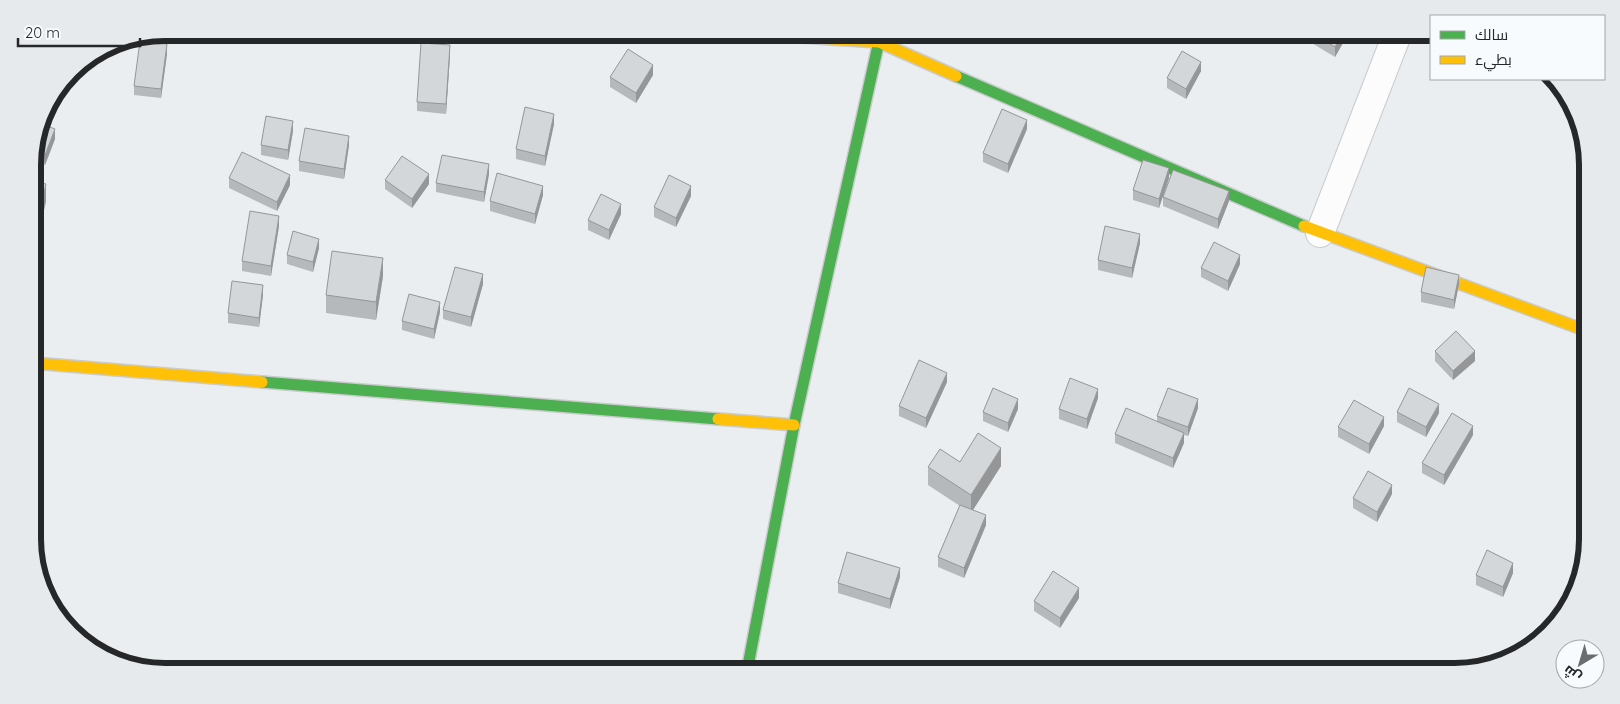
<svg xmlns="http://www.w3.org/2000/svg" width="1620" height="704" viewBox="0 0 1620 704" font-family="Quicksand,Cairo,sans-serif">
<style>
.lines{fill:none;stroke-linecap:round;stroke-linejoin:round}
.street-casing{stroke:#c9cbcd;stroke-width:30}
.fast-casing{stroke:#c9cbcd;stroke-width:14}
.slow-casing{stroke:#c9cbcd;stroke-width:14}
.street{stroke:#fcfcfd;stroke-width:28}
.fast{stroke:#4caf50;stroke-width:11}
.slow{stroke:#ffc107;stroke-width:11}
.wall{fill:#b6b9bb}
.shaded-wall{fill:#949698}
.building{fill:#d4d7d9;stroke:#949698}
.rim{fill:none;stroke:#252729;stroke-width:6}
</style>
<rect width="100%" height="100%" fill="#ebeef1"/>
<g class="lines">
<defs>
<polyline id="street" points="1320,233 1398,32"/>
<g id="fast">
<polyline points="956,76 1304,226"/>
<polyline points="262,382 718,419"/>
<polyline points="747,671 794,425 881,32"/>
</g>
<g id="slow">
<polyline points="723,32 879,42 956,76"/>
<polyline points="1304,226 1587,331"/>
<polyline points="33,363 262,382"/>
<polyline points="718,419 794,425"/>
</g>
</defs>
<use href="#street" class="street-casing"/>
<use href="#fast" class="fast-casing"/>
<use href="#slow" class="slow-casing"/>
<use href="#street" class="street"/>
<use href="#fast" class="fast"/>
<use href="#slow" class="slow"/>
</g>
<g class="wall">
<polygon points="1201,32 1224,32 1219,42"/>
<polygon points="1310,32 1348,32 1348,34 1335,57 1310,42"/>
<polygon points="167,54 161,98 134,95 134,86"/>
<polygon points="450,55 446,114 417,111 417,102"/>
<polygon points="1201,71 1186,99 1167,88 1167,78"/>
<polygon points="653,75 636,103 610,87 610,77"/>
<polygon points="42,124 55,139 45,165 33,160 33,157"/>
<polygon points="554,124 545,166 516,159 516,149"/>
<polygon points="1027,129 1008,173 983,162 983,153"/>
<polygon points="293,131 288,160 261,155 261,145"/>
<polygon points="349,145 344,179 299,171 299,161"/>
<polygon points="489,174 484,202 436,192 436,183"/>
<polygon points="229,178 290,185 277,211 229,188"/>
<polygon points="1169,178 1159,208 1133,200 1133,190"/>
<polygon points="385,180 429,184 412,208 385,189"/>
<polygon points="543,195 535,224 490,211 490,201"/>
<polygon points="691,196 676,227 654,217 654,207"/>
<polygon points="1163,197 1229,201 1218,229 1163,206"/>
<polygon points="621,214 609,240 588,230 588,220"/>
<polygon points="279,226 271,276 242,271 242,261"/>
<polygon points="1140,243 1132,278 1098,270 1098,260"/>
<polygon points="319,248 313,272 287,264 287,255"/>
<polygon points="1240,264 1228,291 1201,277 1201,268"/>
<polygon points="383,276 376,320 326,313 326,295"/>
<polygon points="483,284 471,327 443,319 443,310"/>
<polygon points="1459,284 1454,309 1421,302 1421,292"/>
<polygon points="263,295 259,327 228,323 228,313"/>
<polygon points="440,312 434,339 402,330 402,321"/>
<polygon points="1435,351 1475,361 1453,380 1435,361"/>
<polygon points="947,382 926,428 899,416 899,406"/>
<polygon points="1098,398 1087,429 1059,419 1059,409"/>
<polygon points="1198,408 1188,436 1184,435 1184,443 1173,468 1115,443 1115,434 1157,422 1157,416"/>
<polygon points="1018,409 1008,432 983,421 983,412"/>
<polygon points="1397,412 1439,413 1426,437 1397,422"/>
<polygon points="1384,426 1369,454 1338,437 1338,427"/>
<polygon points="1473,435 1444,485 1422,473 1422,463"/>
<polygon points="960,462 1001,466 973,510 986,525 964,578 938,567 938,557 960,506 928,485 928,467"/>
<polygon points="1392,494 1377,522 1353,508 1353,498"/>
<polygon points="1513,573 1503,597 1476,585 1476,575"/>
<polygon points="900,577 890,609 838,593 838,583"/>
<polygon points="1079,598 1060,628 1034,611 1034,601"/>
</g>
<g class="shaded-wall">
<polygon points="1219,32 1224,32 1219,42"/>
<polygon points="1343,32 1348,32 1348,34 1335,57 1335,47"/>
<polygon points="167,44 167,54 161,98 161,89"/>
<polygon points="450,45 450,55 446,114 446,104"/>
<polygon points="1201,62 1201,71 1186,99 1186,89"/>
<polygon points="653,65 653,75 636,103 636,93"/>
<polygon points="554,114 554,124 545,166 545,156"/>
<polygon points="1027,120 1027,129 1008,173 1008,164"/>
<polygon points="293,121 293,131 288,160 288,150"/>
<polygon points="55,129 55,139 45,165 45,155"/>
<polygon points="349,136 349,145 344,179 344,169"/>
<polygon points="489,164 489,174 484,202 484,192"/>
<polygon points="1169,168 1169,178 1159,208 1159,199"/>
<polygon points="429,174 429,184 412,208 412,199"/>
<polygon points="290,175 290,185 277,211 277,202"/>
<polygon points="46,184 46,202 33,256 33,239"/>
<polygon points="543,186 543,195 535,224 535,214"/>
<polygon points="691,186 691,196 676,227 676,218"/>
<polygon points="1229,191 1229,201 1218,229 1218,219"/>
<polygon points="621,204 621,214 609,240 609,230"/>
<polygon points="279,216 279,226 271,276 271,266"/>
<polygon points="1140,234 1140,243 1132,278 1132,268"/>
<polygon points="319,239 319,248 313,272 313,262"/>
<polygon points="1240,255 1240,264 1228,291 1228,281"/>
<polygon points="383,258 383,276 376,320 376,302"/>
<polygon points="483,274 483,284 471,327 471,317"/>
<polygon points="1459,275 1459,284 1454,309 1454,300"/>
<polygon points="263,285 263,295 259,327 259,318"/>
<polygon points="440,302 440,312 434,339 434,329"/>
<polygon points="1475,351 1475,361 1453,380 1453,371"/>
<polygon points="947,373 947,382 926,428 926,418"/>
<polygon points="1098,389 1098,398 1087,429 1087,419"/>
<polygon points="1018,399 1018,409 1008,432 1008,423"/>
<polygon points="1198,399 1198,408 1188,436 1188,427"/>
<polygon points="1439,404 1439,413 1426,437 1426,427"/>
<polygon points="1384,417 1384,426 1369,454 1369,444"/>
<polygon points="1473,426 1473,435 1444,485 1444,475"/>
<polygon points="1184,433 1184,443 1173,468 1173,458"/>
<polygon points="1001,448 1001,466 971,513 971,495"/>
<polygon points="1392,485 1392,494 1377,522 1377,512"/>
<polygon points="986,515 986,525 964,578 964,568"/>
<polygon points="1513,563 1513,573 1503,597 1503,587"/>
<polygon points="900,568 900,577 890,609 890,599"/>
<polygon points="1079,588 1079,598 1060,628 1060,618"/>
</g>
<g class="building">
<polygon points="1310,32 1343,32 1335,47"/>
<polygon points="140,41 167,44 161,89 134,86"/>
<polygon points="421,43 450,45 446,104 417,102"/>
<polygon points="628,49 653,65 636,93 610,77"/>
<polygon points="1182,51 1201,62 1186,89 1167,78"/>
<polygon points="525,107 554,114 545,156 516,149"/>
<polygon points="1002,109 1027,120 1008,164 983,153"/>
<polygon points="266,116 293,121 288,150 261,145"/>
<polygon points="42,124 55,129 45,155 34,151"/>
<polygon points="305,128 349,136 344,169 299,161"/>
<polygon points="242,152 290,175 277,202 229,178"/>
<polygon points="442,155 489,164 484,192 436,183"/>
<polygon points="402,156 429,174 412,199 385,180"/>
<polygon points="1143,160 1169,168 1159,199 1133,190"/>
<polygon points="1173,170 1229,191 1218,219 1163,197"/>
<polygon points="497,173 543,186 535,214 490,201"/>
<polygon points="669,175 691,186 676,218 654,207"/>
<polygon points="33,181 46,184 33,239"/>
<polygon points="601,194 621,204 609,230 588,220"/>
<polygon points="250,211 279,216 271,266 242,261"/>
<polygon points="1105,226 1140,234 1132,268 1098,260"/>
<polygon points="293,231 319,239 313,262 287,255"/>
<polygon points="1214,242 1240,255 1228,281 1201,268"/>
<polygon points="332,251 383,258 376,302 326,295"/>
<polygon points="455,267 483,274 471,317 443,310"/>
<polygon points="1426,267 1459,275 1454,300 1421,292"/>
<polygon points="232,281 263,285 259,318 228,313"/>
<polygon points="409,294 440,302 434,329 402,321"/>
<polygon points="1456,331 1475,351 1453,371 1435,351"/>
<polygon points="919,360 947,373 926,418 899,406"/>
<polygon points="1070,378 1098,389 1087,419 1059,409"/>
<polygon points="993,388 1018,399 1008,423 983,412"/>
<polygon points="1168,388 1198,399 1188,427 1157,416"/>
<polygon points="1409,388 1439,404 1426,427 1397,412"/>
<polygon points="1354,400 1384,417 1369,444 1338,427"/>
<polygon points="1126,408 1184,433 1173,458 1115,434"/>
<polygon points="1452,413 1473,426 1444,475 1422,463"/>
<polygon points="978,433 1001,448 971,495 928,467 940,449 960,462"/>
<polygon points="1368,471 1392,485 1377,512 1353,498"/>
<polygon points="960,505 986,515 964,568 938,557"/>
<polygon points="1487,550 1513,563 1503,587 1476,575"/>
<polygon points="847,552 900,568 890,599 838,583"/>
<polygon points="1053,571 1079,588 1060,618 1034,601"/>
</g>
<path d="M0 0H1620V704H0ZM165 41H1455A124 124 0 0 1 1579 165V539A124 124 0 0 1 1455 663H165A124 124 0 0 1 41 539V165A124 124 0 0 1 165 41Z" fill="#e7eaed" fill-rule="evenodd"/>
<path class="rim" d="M165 41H1455A124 124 0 0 1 1579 165V539A124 124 0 0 1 1455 663H165A124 124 0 0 1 41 539V165A124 124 0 0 1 165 41Z"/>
<rect x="1430" y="15" width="175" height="65" fill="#f8fbfe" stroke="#a4a6a9"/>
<rect x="1440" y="31" width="25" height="8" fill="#4caf50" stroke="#a4a6a9"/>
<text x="1475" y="40" font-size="15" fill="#252729">سالك</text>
<rect x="1440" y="56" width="25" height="8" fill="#ffc107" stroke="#a4a6a9"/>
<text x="1475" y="65" font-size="15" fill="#252729">بطيء</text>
<g transform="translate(1580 664) rotate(218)"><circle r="24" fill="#f8fbfe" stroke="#a4a6a9"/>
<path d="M0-4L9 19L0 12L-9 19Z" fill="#6a6d6f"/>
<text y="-8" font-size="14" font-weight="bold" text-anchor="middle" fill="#252729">ش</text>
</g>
<path d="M18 38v8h122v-8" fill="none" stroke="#252729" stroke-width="2.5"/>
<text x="25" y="38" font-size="15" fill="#252729" stroke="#f8fbfe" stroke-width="4" paint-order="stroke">20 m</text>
</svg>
